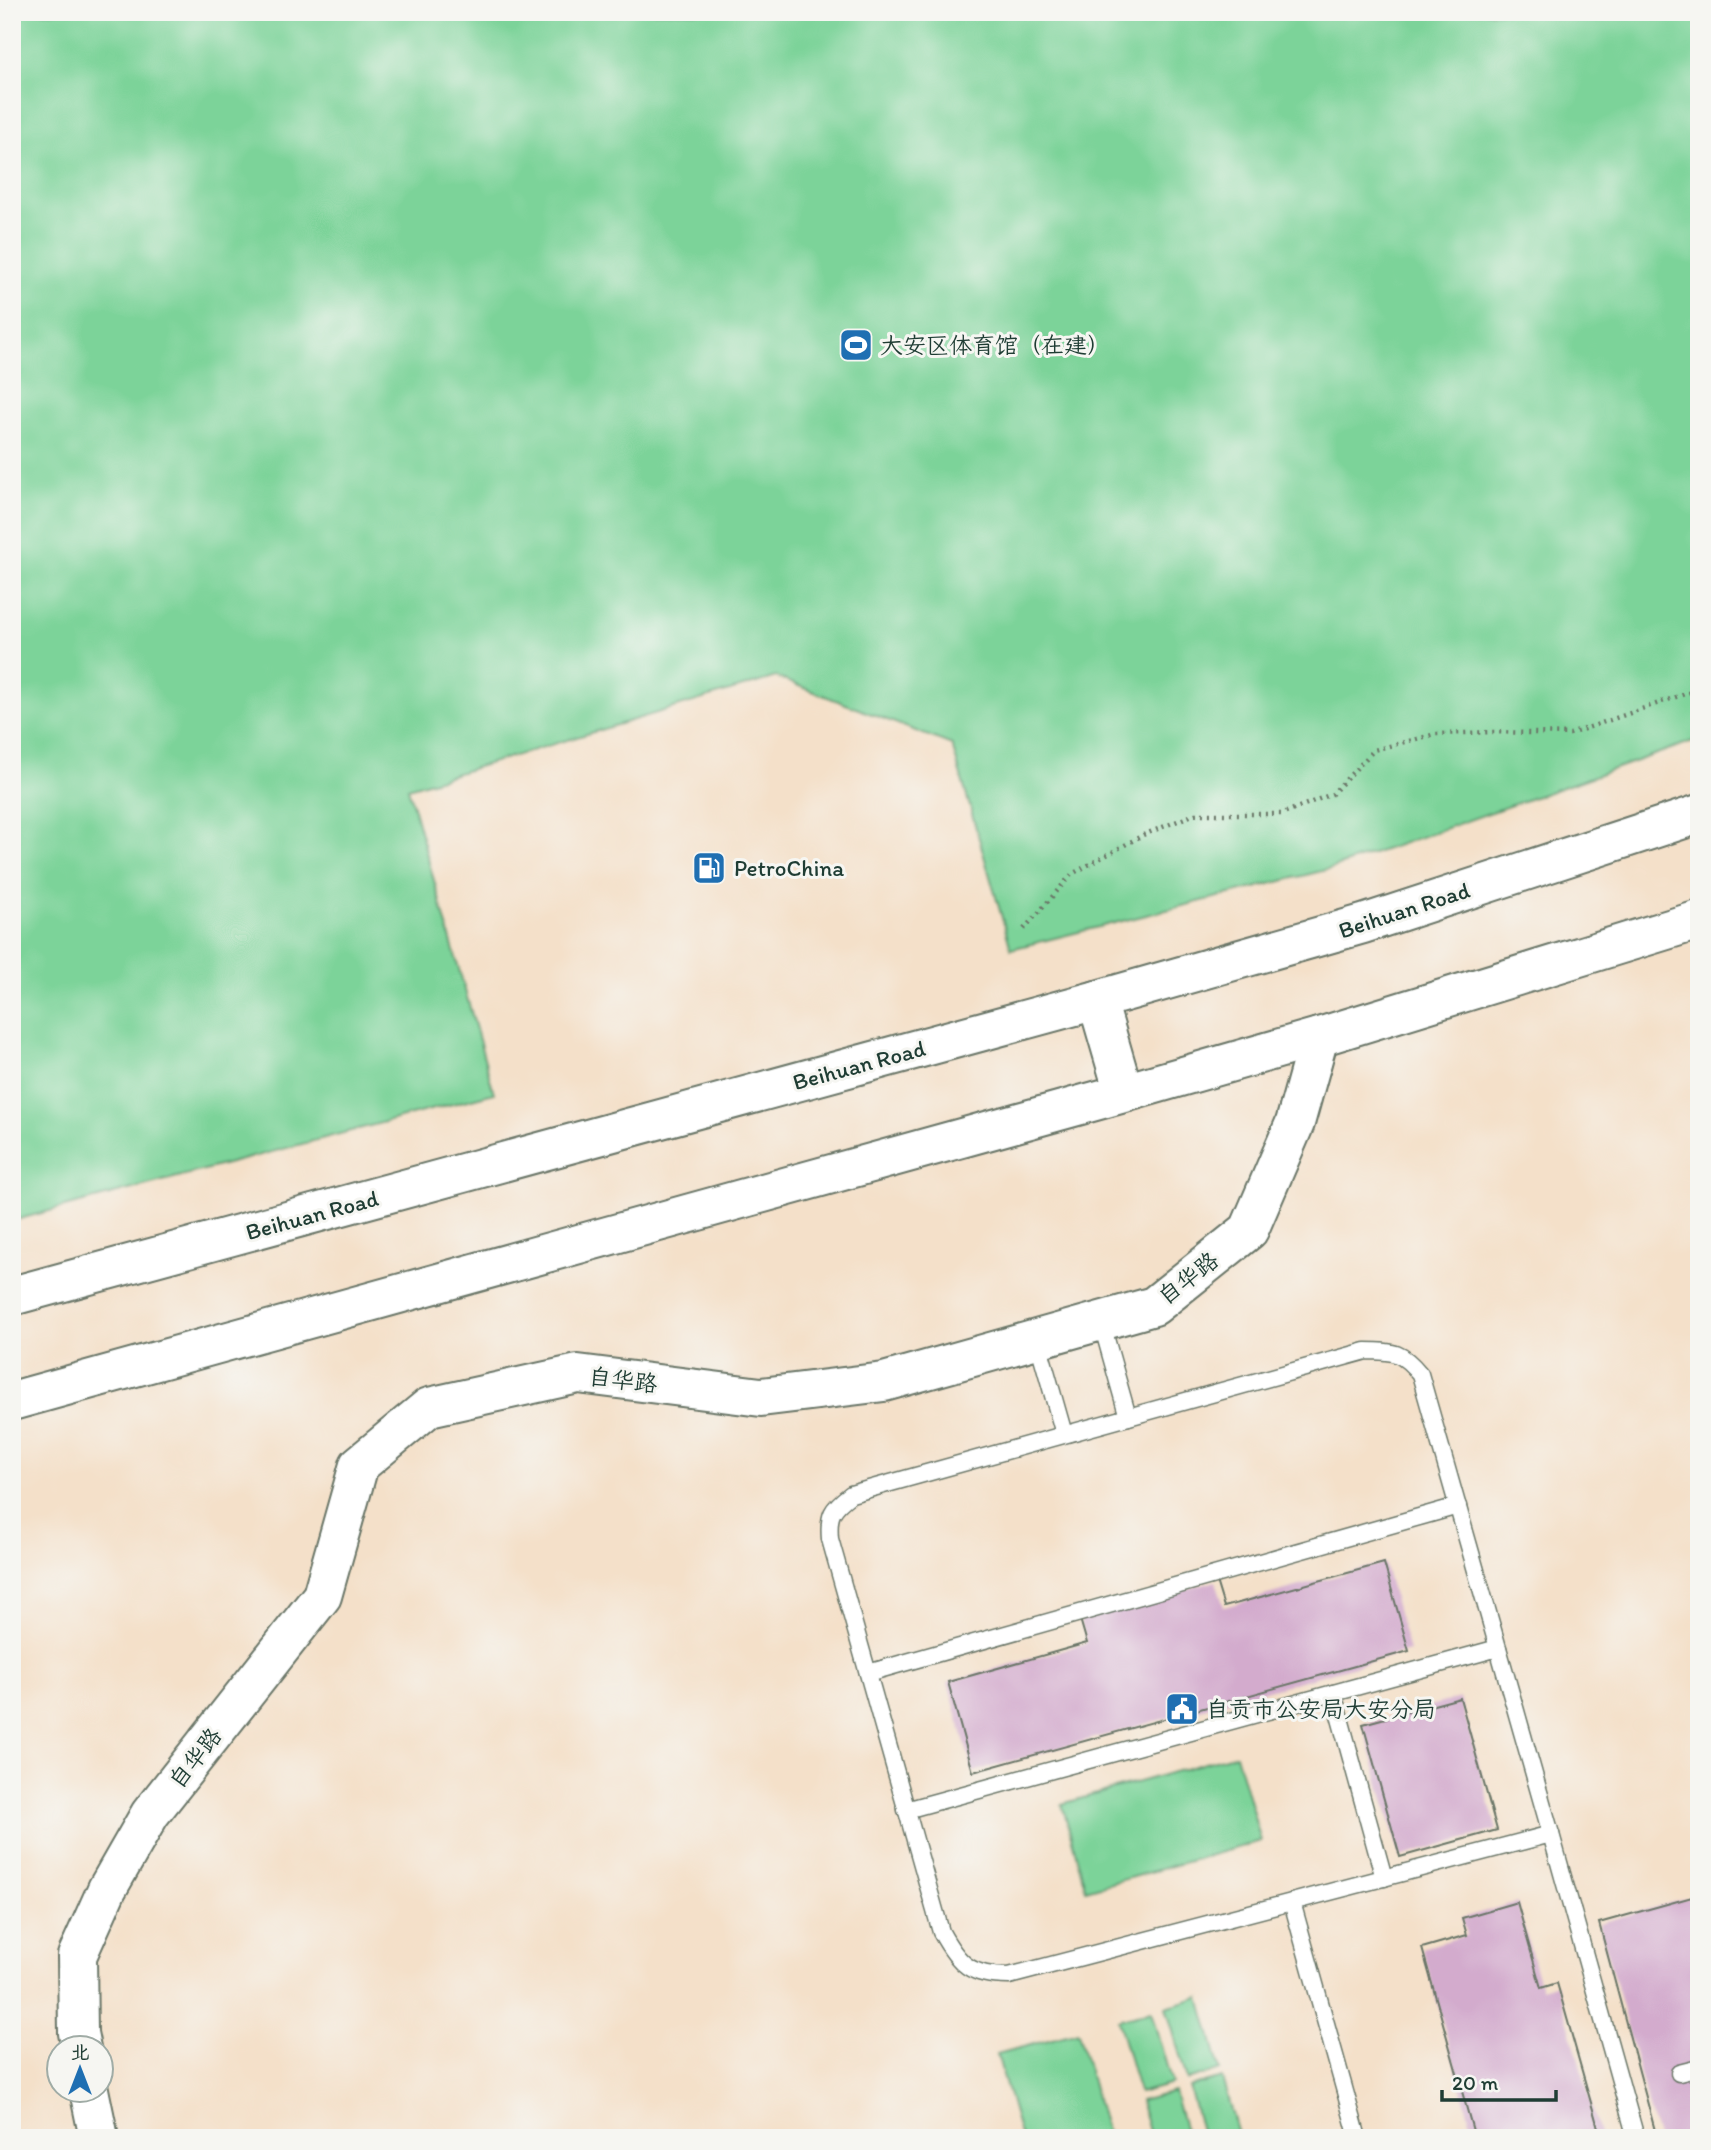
<svg xmlns="http://www.w3.org/2000/svg" width="1711" height="2150" viewBox="0 0 1711 2150" font-family="Itim,'LXGW WenKai TC',sans-serif">
<style>
.green{fill:#7bd399;stroke:#4d8866;stroke-width:2}
.building{fill:#d3abcd}
.lines{fill:none;stroke-linecap:round;stroke-linejoin:round}
.lane-casing{stroke:#6a7668;stroke-width:19}
.secondary-casing{stroke:#6a7668;stroke-width:42}
.primary-casing{stroke:#6a7668;stroke-width:42}
.path{stroke:#6a7668;stroke-width:4.5;stroke-dasharray:2 5;stroke-linecap:butt}
.lane{stroke:#fff;stroke-width:16}
.secondary{stroke:#fff;stroke-width:38}
.primary{stroke:#fff;stroke-width:38}
.labels{text-anchor:middle;stroke-width:6;stroke-linejoin:round;paint-order:stroke}
.poi-label{font-size:23px;fill:#1f3d34;stroke:#f6f6f2;text-anchor:start}
.street-label{font-size:23px;fill:#1f3d34;stroke:#f6f6f2}
</style>
<rect width="100%" height="100%" fill="#f6f6f2"/>
<filter id="ink" filterUnits="userSpaceOnUse"><feTurbulence type="fractalNoise" baseFrequency=".0143" numOctaves="2"/><feDisplacementMap in="SourceGraphic" scale="14" xChannelSelector="R" yChannelSelector="G"/><feConvolveMatrix kernelMatrix="1 2 1 2 8 2 1 2 1" color-interpolation-filters="sRGB"/></filter>
<filter id="wash" filterUnits="userSpaceOnUse"><feTurbulence type="fractalNoise" baseFrequency=".00686" numOctaves="4" result="noise"/><feDisplacementMap in="SourceGraphic" scale="28" xChannelSelector="R" yChannelSelector="G"/><feGaussianBlur stdDeviation="1.57" result="paint"/><feColorMatrix in="noise" values="0 0 0 0 0 0 0 0 0 0 0 0 0 0 0 0 0 1.4 0 .05"/><feComposite in="paint" operator="in"/></filter>
<g filter="url(#wash)">
<rect width="100%" height="100%" fill="#f4e0c9"/>
<g class="green">
<polygon points="12,12 1699,12 1699,739 1330,869 1011,949 952,745 776,677 408,788 494,1093 12,1221"/>
<polygon points="1236,1754 1261,1841 1086,1890 1062,1804"/>
<polygon points="1200,1997 1220,2070 1187,2080 1166,2007"/>
<polygon points="1151,2011 1172,2084 1139,2093 1118,2020"/>
<polygon points="1078,2032 1108,2138 1021,2138 997,2054"/>
<polygon points="1222,2078 1239,2138 1203,2138 1189,2087"/>
<polygon points="1174,2092 1187,2138 1151,2138 1140,2101"/>
</g>
<g id="blocks">
<g class="building">
<polygon points="1384,1563 1409,1651 973,1772 948,1682 1087,1643 1080,1619 1216,1581 1224,1607"/>
<polygon points="1460,1698 1497,1830 1400,1857 1363,1724"/>
<polygon points="1699,1895 1699,2138 1657,2138 1599,1923"/>
<polygon points="1517,1902 1541,1988 1557,1983 1601,2138 1475,2138 1422,1948 1467,1935 1462,1918"/>
</g>
</g>
</g>
<g filter="url(#ink)">
<use href="#blocks" fill-opacity="0" stroke="#6a7668" stroke-width="2"/>
<g class="lines">
<defs>
<g id="lane">
<polyline points="1101,1321 1128,1417"/>
<polyline points="1037,1339 1064,1434"/>
<path d="M1366,1351C1394,1351 1402,1352 1420,1374L1551,1834L1009,1976C971,1976 959,1965 941,1932L830,1539C828,1515 831,1509 851,1494Z"/>
<polyline points="868,1673 1458,1506"/>
<polyline points="1333,1693 1384,1878"/>
<polyline points="906,1810 1498,1648"/>
<polyline points="1551,1834 1636,2138"/>
<polyline points="1292,1902 1358,2138"/>
<polyline points="1679,2073 1699,2068"/>
</g>
<g id="secondary">
<polyline points="81,2048 78,2033 77,1956 107,1889 150,1814 322,1596 359,1465 429,1407 578,1374 761,1397 884,1382 1154,1306 1249,1230 1295,1123 1319,1037"/>
<polyline points="89,2090 99,2138"/>
</g>
<g id="primary">
<polyline points="1097,1000 1124,1093"/>
<polyline points="12,1296 1097,1000 1363,924 1699,814"/>
<polyline points="12,1401 1124,1093 1319,1037 1699,920"/>
</g>
</defs>
<use href="#lane" class="lane-casing"/>
<use href="#secondary" class="secondary-casing"/>
<use href="#primary" class="primary-casing"/>
<polyline class="path" points="1024,929 1072,874 1143,835 1195,814 1281,814 1332,794 1374,750 1436,734 1493,732 1570,734 1699,689"/>
<use href="#lane" class="lane"/>
<use href="#secondary" class="secondary"/>
<use href="#primary" class="primary"/>
</g>
</g>
<defs>
<symbol id="stadium-square" viewBox="-11 -11 22 22"><rect x="-9" y="-9" width="18" height="18" rx="4" fill="#1f6fb2" stroke="#f6f6f2"/><path d="M0-5a6.5 5 0 1 0 0 10a6.5 5 0 1 0 0-10ZM-3.5-1.8h7v3.6h-7Z" fill="#fff"/></symbol>
<symbol id="fuel-square" viewBox="-11 -11 22 22"><rect x="-9" y="-9" width="18" height="18" rx="4" fill="#1f6fb2" stroke="#f6f6f2"/><path d="M-5.5-6h7V0h2V4h1.3V-2.5L3-4.5l.8-.8L6-3V5H2.5V1h-1V6h-7ZM-4.2-4.7v3.2H.2V-4.7Z" fill="#fff"/></symbol>
<symbol id="civic-square" viewBox="-11 -11 22 22"><rect x="-9" y="-9" width="18" height="18" rx="4" fill="#1f6fb2" stroke="#f6f6f2"/><path d="M-.6-6.5H3V-4.5H.6V-3L4-1V1h2V6H-6V1h2V-1L-.6-3ZM-1.2 2.5V6h2.4V2.5Z" fill="#fff"/></symbol>
</defs>
<g fill-rule="evenodd">
<use href="#stadium-square" x="837" y="326" width="38" height="38"/>
<use href="#fuel-square" x="690" y="849" width="38" height="38"/>
<use href="#civic-square" x="1163" y="1690" width="38" height="38"/>
</g>
<g class="labels">
<g class="poi-label">
<text x="880" y="353">大安区体育馆（在建）</text>
<text x="734" y="876">PetroChina</text>
<text x="1206" y="1717">自贡市公安局大安分局</text>
</g>
<g class="street-label">
<text transform="translate(1404 910) rotate(-18)" y="8">Beihuan Road</text>
<text transform="translate(859 1065) rotate(-15)" y="8">Beihuan Road</text>
<text transform="translate(312 1215) rotate(-15)" y="8">Beihuan Road</text>
<text transform="translate(1188 1278) rotate(-38)" y="8">自华路</text>
<text transform="translate(623 1380) rotate(7)" y="8">自华路</text>
<text transform="translate(195 1758) rotate(-52)" y="8">自华路</text>
</g>
</g>
<rect width="1711" height="2150" fill="none" stroke="#f6f6f2" stroke-width="42"/>
<g transform="translate(80 2069)"><circle r="33" fill="#f6f6f2" stroke="#a0aca6" stroke-width="2"/>
<path d="M0-5L12 26L0 18L-12 26Z" fill="#1f6fb2"/>
<text y="-10" font-size="19" font-weight="bold" text-anchor="middle" fill="#1f3d34">北</text>
</g>
<path d="M1442 2090v10h114v-10" fill="none" stroke="#1f3d34" stroke-width="3.5"/>
<text x="1452" y="2090" font-size="21" fill="#1f3d34" stroke="#f6f6f2" stroke-width="5" paint-order="stroke">20 m</text>
</svg>
